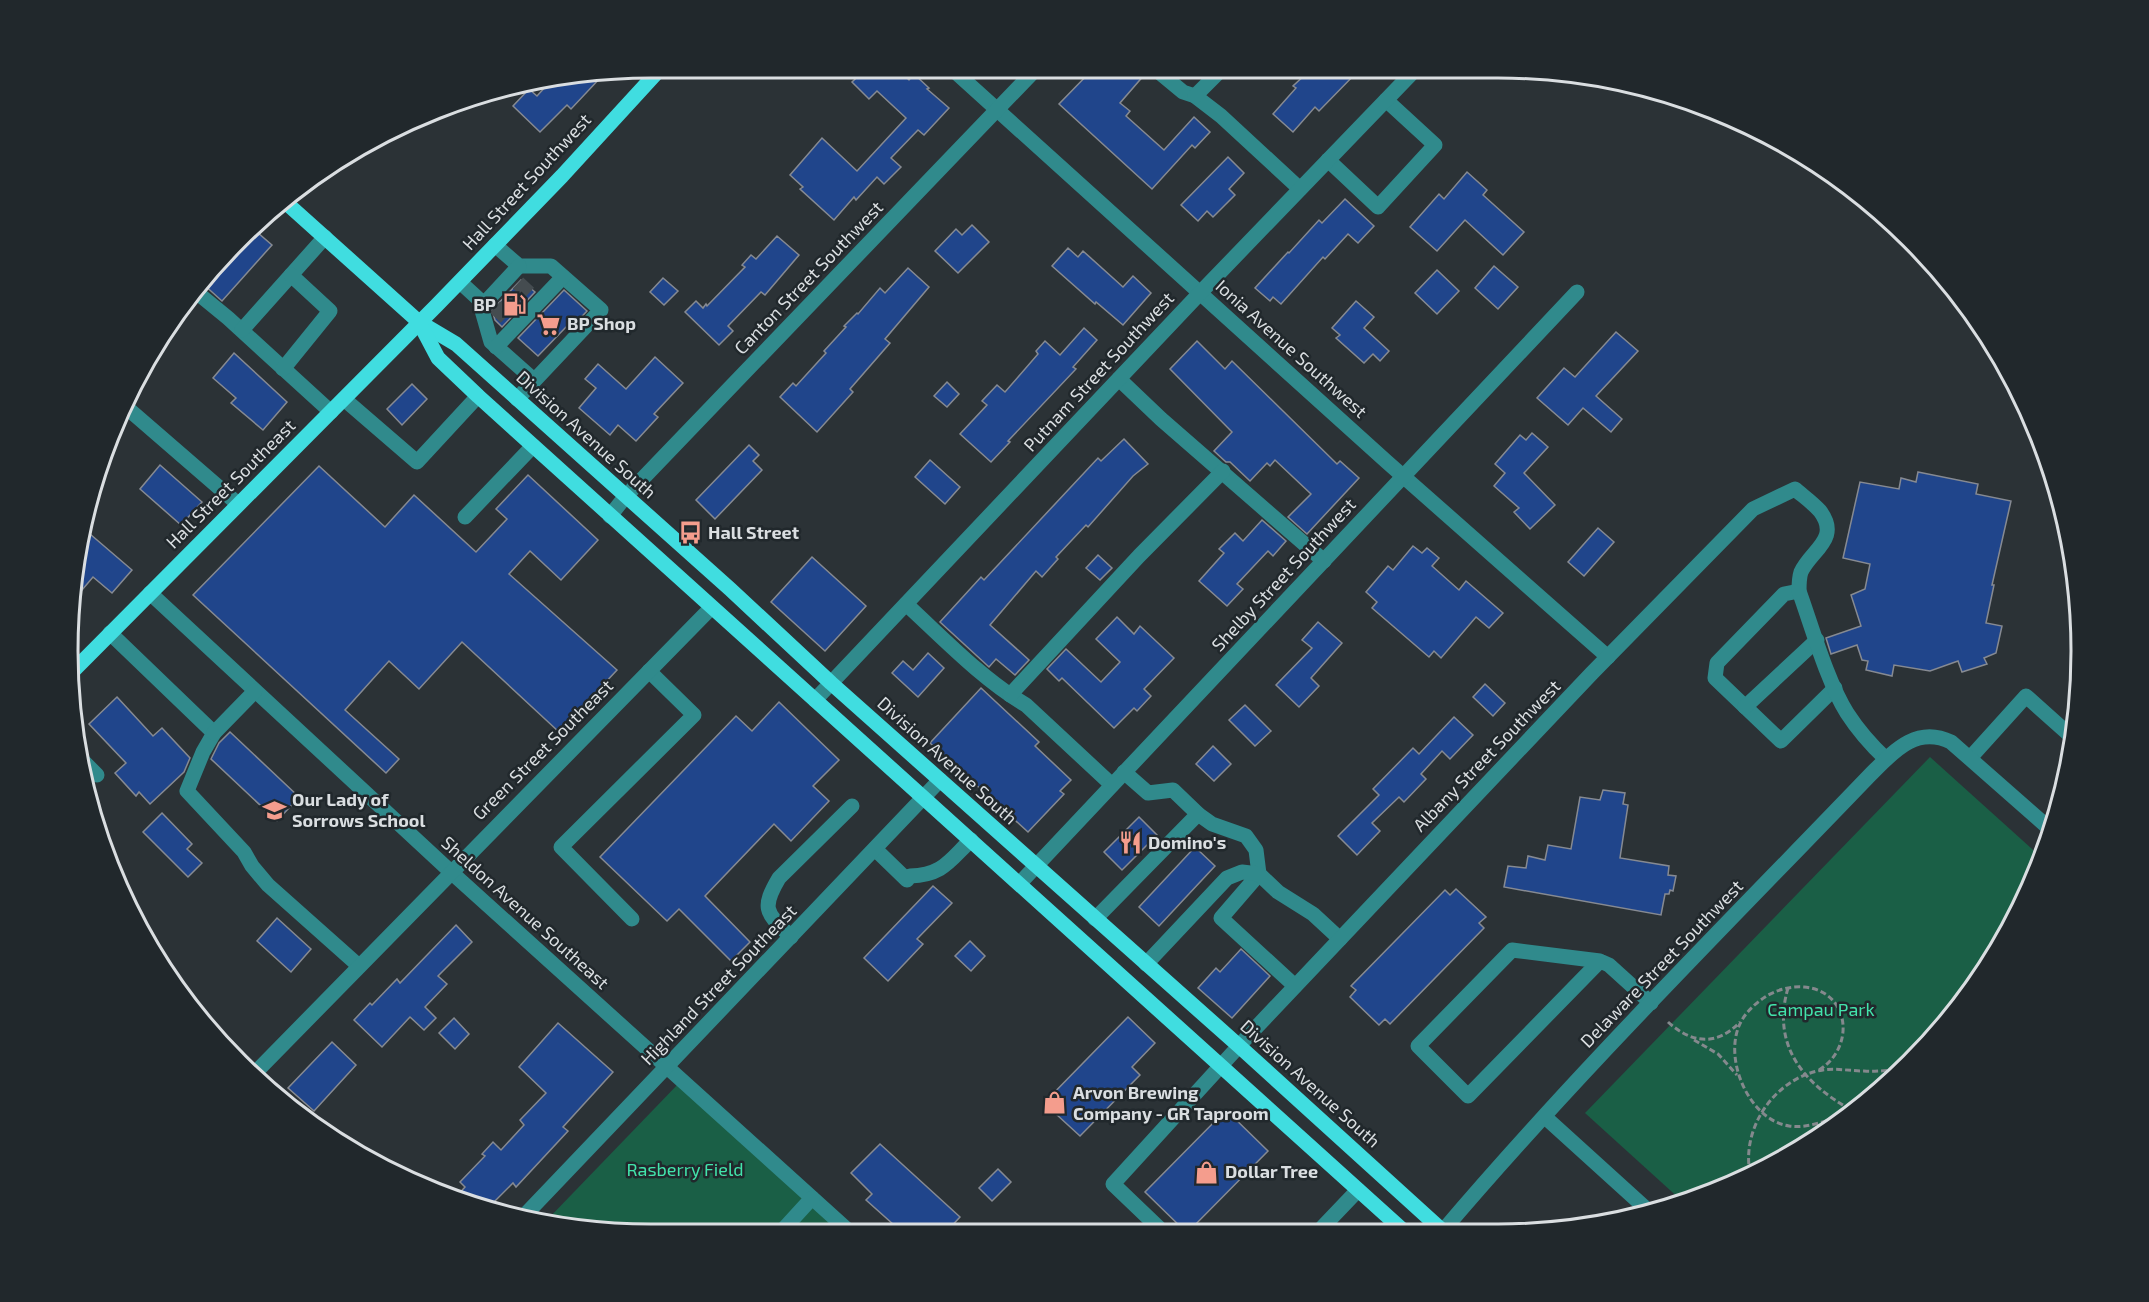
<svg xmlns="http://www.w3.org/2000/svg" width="2149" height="1302" viewBox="0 0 2149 1302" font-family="'Exo 2',sans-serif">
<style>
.green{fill:#1a5f46}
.building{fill:#20458b;stroke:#868a92;stroke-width:1.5}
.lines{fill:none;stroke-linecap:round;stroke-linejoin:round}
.minor-tunnel{stroke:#454c50;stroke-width:15;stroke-dasharray:15 8;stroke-linecap:butt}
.path{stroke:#84898d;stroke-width:3;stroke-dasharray:6 3;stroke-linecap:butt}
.minor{stroke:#308a8c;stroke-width:15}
.major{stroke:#40dde0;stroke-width:15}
.rail{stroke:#8a8f93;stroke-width:4.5;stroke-dasharray:3 6;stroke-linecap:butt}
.labels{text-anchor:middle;stroke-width:5;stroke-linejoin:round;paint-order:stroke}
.street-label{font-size:18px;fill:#dadee1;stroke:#21282c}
.poi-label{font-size:18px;font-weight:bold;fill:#dadee1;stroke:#21282c;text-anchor:start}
.park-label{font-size:18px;fill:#42e4ab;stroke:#21282c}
.rim{fill:none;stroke:#dadee1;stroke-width:3}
</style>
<rect width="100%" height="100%" fill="#2b3236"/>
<g class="green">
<polygon points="1930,757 2042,858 2037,875 1983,975 1883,1089 1789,1156 1682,1201 1585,1113"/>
<polygon points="681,1081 851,1233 613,1233 547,1220"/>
</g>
<g class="building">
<polygon points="867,68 897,68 909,80 914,74 929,88 927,89 949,108 924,135 918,130 891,158 901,167 884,184 877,177 856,200 854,197 834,220 800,189 803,187 790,175 822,138 857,171 906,118 877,91 869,99 852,82"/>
<polygon points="1094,68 1138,68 1145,74 1120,103 1130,111 1126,116 1164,150 1194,117 1210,132 1195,148 1192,145 1152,189 1059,104"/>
<polygon points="1307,68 1360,69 1319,111 1315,107 1293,132 1273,114 1296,88 1293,86 1307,73"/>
<polygon points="602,76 571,109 567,105 540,132 513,106 529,89 537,96 548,84"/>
<polygon points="1228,157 1244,173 1229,189 1235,195 1213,217 1207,211 1198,221 1181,205"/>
<polygon points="1467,172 1487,190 1483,195 1524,232 1503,255 1465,220 1437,251 1410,227 1439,194 1444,199"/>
<polygon points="1345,199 1374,226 1358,243 1348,234 1325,259 1323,257 1281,304 1273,297 1270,301 1255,288 1288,252 1289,253 1319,220 1322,223"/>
<polygon points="972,225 989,242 958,273 935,251 956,229 962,235"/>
<polygon points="251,227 272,245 222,301 202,283 238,239"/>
<polygon points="777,236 799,255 765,295 761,292 728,326 733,331 719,345 685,312 696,301 703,308 706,304 707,306 745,267 742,265 751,255 756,259"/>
<polygon points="1068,248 1078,257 1083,251 1123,287 1133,276 1151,293 1123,325 1096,302 1095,304 1052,266"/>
<polygon points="1494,266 1518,287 1498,309 1475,288"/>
<polygon points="908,268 929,287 885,339 890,343 850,389 853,392 817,432 780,397 793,383 796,386 826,353 824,351 846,327 844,326 857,313 858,314 880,288 885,293"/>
<polygon points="1437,270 1459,291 1437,314 1415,293"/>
<polygon points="663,278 678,291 664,305 650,292"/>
<polygon points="521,280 535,292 502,327 495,320 492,310"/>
<polygon points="564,290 587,311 570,329 567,326 538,356 518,338"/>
<polygon points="1356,301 1374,317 1364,328 1389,351 1380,361 1373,354 1364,363 1336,338 1340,335 1332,328"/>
<polygon points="1084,328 1097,340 1073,367 1076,369 1008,441 1010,442 991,462 960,434 987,405 982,401 997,385 1005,392 1038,354 1036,351 1045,341 1060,355"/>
<polygon points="1616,332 1638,351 1596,396 1622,419 1611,432 1583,408 1568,425 1537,398 1564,368 1575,377"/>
<polygon points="1197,341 1225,369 1232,361 1337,464 1340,461 1359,478 1307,534 1288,517 1311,494 1275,460 1270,466 1267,463 1250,481 1230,462 1226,462 1214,451 1232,432 1170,369"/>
<polygon points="234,353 287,402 263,430 231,403 236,398 213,378"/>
<polygon points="655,357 683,383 654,414 658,417 636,441 618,425 610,435 579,408 596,388 585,379 598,364 626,389"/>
<polygon points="947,382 959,394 947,407 934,396"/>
<polygon points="412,384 427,399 402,425 387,409"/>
<polygon points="1532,433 1548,447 1524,473 1555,505 1530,529 1514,512 1519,508 1494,486 1505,473 1495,464 1520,435 1526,440"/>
<polygon points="1124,439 1148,464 1133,476 1088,527 1086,525 1056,557 1058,559 1042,577 1036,571 990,625 1029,660 1015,675 996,659 989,667 940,622 981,577 984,580 1098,458 1101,461"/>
<polygon points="749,445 759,455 753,461 762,470 715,519 696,500"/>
<polygon points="930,460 960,487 945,504 915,477"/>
<polygon points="160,465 202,502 181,525 140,489"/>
<polygon points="319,466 385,527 414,495 476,552 507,519 496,509 528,475 598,540 561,580 530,551 509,574 617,670 559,732 462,642 419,689 389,661 345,710 399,759 386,773 193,595"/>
<polygon points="1918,472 1978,484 1976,494 2011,501 1992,585 1994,585 1986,623 2002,626 1996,653 1984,658 1987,664 1962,672 1958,661 1930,671 1894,665 1892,676 1866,670 1868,661 1862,660 1857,645 1831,654 1826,638 1861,626 1851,595 1865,589 1870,564 1843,558 1860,482 1899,489 1901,478 1916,482"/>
<polygon points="1262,520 1286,541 1273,556 1268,551 1237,584 1243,589 1227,606 1199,581 1224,553 1219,549 1235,533 1243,541"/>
<polygon points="83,528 132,570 112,593 93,577 71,603 73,574"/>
<polygon points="1598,528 1614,542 1584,576 1568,562"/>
<polygon points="1413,546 1422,553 1427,548 1439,558 1432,566 1459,590 1466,581 1503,613 1489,628 1476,617 1441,658 1434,651 1429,657 1372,608 1377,602 1366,592 1388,566 1393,570"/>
<polygon points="1098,555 1112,568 1100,580 1086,568"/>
<polygon points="812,557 866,606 825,651 771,602"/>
<polygon points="1117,617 1134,634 1140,626 1174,658 1144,689 1151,696 1137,711 1134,708 1114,728 1062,678 1059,681 1047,669 1066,649 1101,682 1120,662 1096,639"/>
<polygon points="1318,622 1342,643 1311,678 1319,686 1299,707 1276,685 1312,648 1302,640"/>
<polygon points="928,653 944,668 918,697 892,673 903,661 913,670"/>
<polygon points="1485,684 1505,703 1493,716 1473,697"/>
<polygon points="981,688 1039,742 1035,746 1071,780 1060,791 1064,794 1028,832 930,743"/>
<polygon points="117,697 153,736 162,728 190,758 184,772 150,804 139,792 136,796 115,773 126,763 89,724"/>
<polygon points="779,702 839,760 813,786 829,801 791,841 774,824 705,896 750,942 731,961 679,909 667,921 600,857 736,716 752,731"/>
<polygon points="1245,705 1271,731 1255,746 1229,720"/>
<polygon points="1454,717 1473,735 1450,759 1442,751 1421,774 1426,779 1404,802 1399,797 1372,823 1380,831 1357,855 1338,836 1379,795 1373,789 1413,748 1419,754"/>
<polygon points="230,732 299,797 277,821 211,759 219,743"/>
<polygon points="1213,746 1231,764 1214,781 1196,764"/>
<polygon points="1603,790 1625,793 1623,804 1628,805 1620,858 1669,866 1668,875 1676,876 1673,891 1670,890 1669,894 1665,894 1661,915 1504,887 1508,866 1526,868 1528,856 1545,860 1548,845 1571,849 1580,797 1600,800"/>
<polygon points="162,813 192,844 187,849 202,863 188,877 143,832"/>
<polygon points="1139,817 1157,835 1122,870 1104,852"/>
<polygon points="1195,847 1215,866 1159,926 1139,907"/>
<polygon points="933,886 952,903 917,939 923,944 888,981 864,958"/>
<polygon points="1456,889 1486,917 1479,923 1484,928 1390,1024 1385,1019 1379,1025 1350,997 1356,990 1351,986 1445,890 1450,895"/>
<polygon points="277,918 311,949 291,972 257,941"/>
<polygon points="456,925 472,942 438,976 447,984 425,1007 436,1018 424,1030 410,1017 382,1047 354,1020 370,1003 372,1005 397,979 400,983"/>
<polygon points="970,941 985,956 971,971 955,956"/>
<polygon points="1241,949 1270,976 1232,1018 1198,988 1216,968 1220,972"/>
<polygon points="1128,1017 1155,1043 1132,1067 1140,1075 1080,1136 1044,1103"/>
<polygon points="454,1018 469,1034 455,1049 439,1033"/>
<polygon points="558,1023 613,1072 563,1127 568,1131 516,1187 513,1183 488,1208 463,1203 454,1199 465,1187 460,1182 485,1156 482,1154 493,1142 501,1150 524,1125 520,1120 546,1093 519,1067"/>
<polygon points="332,1042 356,1065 314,1111 288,1088"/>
<polygon points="1226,1110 1268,1151 1187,1233 1145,1192"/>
<polygon points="880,1144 960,1217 945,1233 903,1233 866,1200 872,1194 851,1173"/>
<polygon points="998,1169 1011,1182 992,1201 979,1188"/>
</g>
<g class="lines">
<g class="minor-tunnel">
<polyline points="518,283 535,299"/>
<polyline points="505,297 523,312"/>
<polyline points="495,307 512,323"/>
</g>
<g class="path">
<path d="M1788,988C1771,1046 1804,1084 1853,1111"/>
<path d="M1668,1022C1692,1044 1717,1046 1740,1022"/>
<polyline points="1694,1040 1718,1054 1737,1075"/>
<path d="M1819,1070C1856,1047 1850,991 1804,987C1790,986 1776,990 1765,997C1756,1003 1747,1011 1742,1020C1721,1055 1748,1120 1789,1126C1809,1129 1828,1119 1847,1115"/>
<path d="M1750,1173C1741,1127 1776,1077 1823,1070C1837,1068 1850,1071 1864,1071C1877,1072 1889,1070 1901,1069"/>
</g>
<g class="minor">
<polyline points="951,68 1387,462 1608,657"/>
<polyline points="1154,68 1183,92 1195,96 1221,116 1300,189"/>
<polyline points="1195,96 1223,68"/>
<polyline points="1328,160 1378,207 1435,145 1386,100"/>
<polyline points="495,245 519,266 551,266 601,310 517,399"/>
<polyline points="519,266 481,307 491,342 534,380"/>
<polyline points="460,282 484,304"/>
<polyline points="195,291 228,318 331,412"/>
<polyline points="242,330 325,237"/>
<polyline points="496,347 563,277"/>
<polyline points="283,369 330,311 291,275"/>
<polyline points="1119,379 1161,419 1324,561"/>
<polyline points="344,399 417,462 478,396"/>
<polyline points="126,407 238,504"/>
<polyline points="610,516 625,497 1037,68"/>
<polyline points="465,517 533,446"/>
<polyline points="1799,591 1784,594 1717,663 1715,678 1781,741 1835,688"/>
<polyline points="150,593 451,872 851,1233"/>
<path d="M906,604C943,638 983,680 1026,705L1112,785"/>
<polyline points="110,633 214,733 203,752 187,791 244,852 252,866 268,885 359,966"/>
<polyline points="1010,695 1139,556 1223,471"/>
<polyline points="815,700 1200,293 1413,72 1414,69"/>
<polyline points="1745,707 1817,640"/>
<polyline points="214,733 255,691"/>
<polyline points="78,756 97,775"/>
<polyline points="1970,758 2026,696 2073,738"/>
<polyline points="1198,814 1212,824 1246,836 1256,850 1259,874 1221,918 1295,986"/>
<path d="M875,849L907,880L910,876C943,875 949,861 971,840"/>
<polyline points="1020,883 1577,292"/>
<polyline points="632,919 561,847 694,715 649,671"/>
<polyline points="1095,919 1198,814 1173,790 1148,793 1124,772"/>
<path d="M791,937C767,913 760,910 779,878L852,806"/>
<polyline points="1600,961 1512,950 1418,1046 1468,1096 1600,961 1609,965 1651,1003"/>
<polyline points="1146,964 1227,878 1242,872 1259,874 1278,892 1313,914 1340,939"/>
<polyline points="253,1075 711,608"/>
<polyline points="1545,1117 1652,1214"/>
<polyline points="524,1216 940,780"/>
<path d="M1159,1228L1113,1184L1249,1035L1592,673L1753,509L1795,489C1803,496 1813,503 1820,511C1841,539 1811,550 1801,572C1799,578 1799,584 1799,591C1812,627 1827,681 1847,713C1858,730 1871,745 1886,759"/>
<polyline points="780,1233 812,1198"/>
<polyline points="1317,1233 1358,1190"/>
<path d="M1441,1233C1576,1074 1725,926 1870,775C1893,752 1916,725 1951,742L2051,830"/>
</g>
<g class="major">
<polyline points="283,200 419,322 456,344 730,589 831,683 1239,1046 1445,1233"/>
<polyline points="419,322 438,358 478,396 1406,1233"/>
<polyline points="70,674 437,305 562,176 661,68"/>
</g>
<polyline class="rail" points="1810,160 1926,257"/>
</g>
<defs>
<symbol id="fuel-bare" viewBox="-9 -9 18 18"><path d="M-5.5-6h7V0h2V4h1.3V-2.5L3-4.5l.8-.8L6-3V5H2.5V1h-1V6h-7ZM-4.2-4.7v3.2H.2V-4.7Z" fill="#f49d8d" stroke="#21282c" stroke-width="2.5" paint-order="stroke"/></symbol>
<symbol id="supermarket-bare" viewBox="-9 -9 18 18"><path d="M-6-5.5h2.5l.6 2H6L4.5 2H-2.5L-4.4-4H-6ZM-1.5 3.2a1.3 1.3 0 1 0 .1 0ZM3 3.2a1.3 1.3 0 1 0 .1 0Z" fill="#f49d8d" stroke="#21282c" stroke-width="2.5" paint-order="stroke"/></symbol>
<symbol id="bus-bare" viewBox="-9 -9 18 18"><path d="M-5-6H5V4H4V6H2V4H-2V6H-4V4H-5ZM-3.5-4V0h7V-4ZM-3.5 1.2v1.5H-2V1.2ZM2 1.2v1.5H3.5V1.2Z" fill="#f49d8d" stroke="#21282c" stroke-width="2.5" paint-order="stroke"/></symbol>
<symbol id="school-bare" viewBox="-9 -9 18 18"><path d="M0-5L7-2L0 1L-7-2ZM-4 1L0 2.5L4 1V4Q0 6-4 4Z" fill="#f49d8d" stroke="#21282c" stroke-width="2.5" paint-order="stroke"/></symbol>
<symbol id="restaurant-bare" viewBox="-9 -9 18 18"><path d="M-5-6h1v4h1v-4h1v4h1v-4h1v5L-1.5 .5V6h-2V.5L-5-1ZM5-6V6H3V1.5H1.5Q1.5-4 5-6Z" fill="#f49d8d" stroke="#21282c" stroke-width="2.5" paint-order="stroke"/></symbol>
<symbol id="shop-bare" viewBox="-9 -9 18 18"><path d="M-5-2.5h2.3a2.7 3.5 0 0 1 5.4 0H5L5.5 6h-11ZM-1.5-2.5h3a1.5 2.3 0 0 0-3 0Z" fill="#f49d8d" stroke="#21282c" stroke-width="2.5" paint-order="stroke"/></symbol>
</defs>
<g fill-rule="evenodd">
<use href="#fuel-bare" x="498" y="288" width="33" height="33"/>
<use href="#supermarket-bare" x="532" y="308" width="33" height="33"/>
<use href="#bus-bare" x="674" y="516" width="33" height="33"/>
<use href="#school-bare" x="258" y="794" width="33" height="33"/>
<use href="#restaurant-bare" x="1114" y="826" width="33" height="33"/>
<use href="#shop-bare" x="1038" y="1086" width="33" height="33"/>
<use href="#shop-bare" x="1190" y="1156" width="33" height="33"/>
</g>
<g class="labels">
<g class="street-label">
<text transform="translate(527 182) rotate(-47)" y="6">Hall Street Southwest</text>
<text transform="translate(809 278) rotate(-46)" y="6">Canton Street Southwest</text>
<text transform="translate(1291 349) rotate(42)" y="6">Ionia Avenue Southwest</text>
<text transform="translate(1099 372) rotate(-47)" y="6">Putnam Street Southwest</text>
<text transform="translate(586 435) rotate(42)" y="6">Division Avenue South</text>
<text transform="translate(231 484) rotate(-45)" y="6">Hall Street Southeast</text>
<text transform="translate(1284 575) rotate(-47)" y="6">Shelby Street Southwest</text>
<text transform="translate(543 750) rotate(-45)" y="6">Green Street Southeast</text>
<text transform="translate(1487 756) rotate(-46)" y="6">Albany Street Southwest</text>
<text transform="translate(947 761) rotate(42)" y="6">Division Avenue South</text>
<text transform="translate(525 913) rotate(42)" y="6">Sheldon Avenue Southeast</text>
<text transform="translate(1662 964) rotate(-46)" y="6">Delaware Street Southwest</text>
<text transform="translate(719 985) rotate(-46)" y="6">Highland Street Southeast</text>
<text transform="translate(1310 1084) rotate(42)" y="6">Division Avenue South</text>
</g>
<g class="poi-label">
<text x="496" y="311" text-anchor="end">BP</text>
<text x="567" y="330">BP Shop</text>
<text x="708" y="539">Hall Street</text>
<text x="292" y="806">Our Lady of<tspan x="292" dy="21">Sorrows School</tspan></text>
<text x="1148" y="849">Domino's</text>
<text x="1073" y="1099">Arvon Brewing<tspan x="1073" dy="21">Company - GR Taproom</tspan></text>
<text x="1225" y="1178">Dollar Tree</text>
</g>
<g class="park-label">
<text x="1821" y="1016">Campau Park</text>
<text x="685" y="1176">Rasberry Field</text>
</g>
</g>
<path d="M0 0H2149V1302H0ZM651 78H1498A573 573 0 0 1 2071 651V651A573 573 0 0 1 1498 1224H651A573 573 0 0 1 78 651V651A573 573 0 0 1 651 78Z" fill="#21282c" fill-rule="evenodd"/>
<path class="rim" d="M651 78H1498A573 573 0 0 1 2071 651V651A573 573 0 0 1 1498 1224H651A573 573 0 0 1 78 651V651A573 573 0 0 1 651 78Z"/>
</svg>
